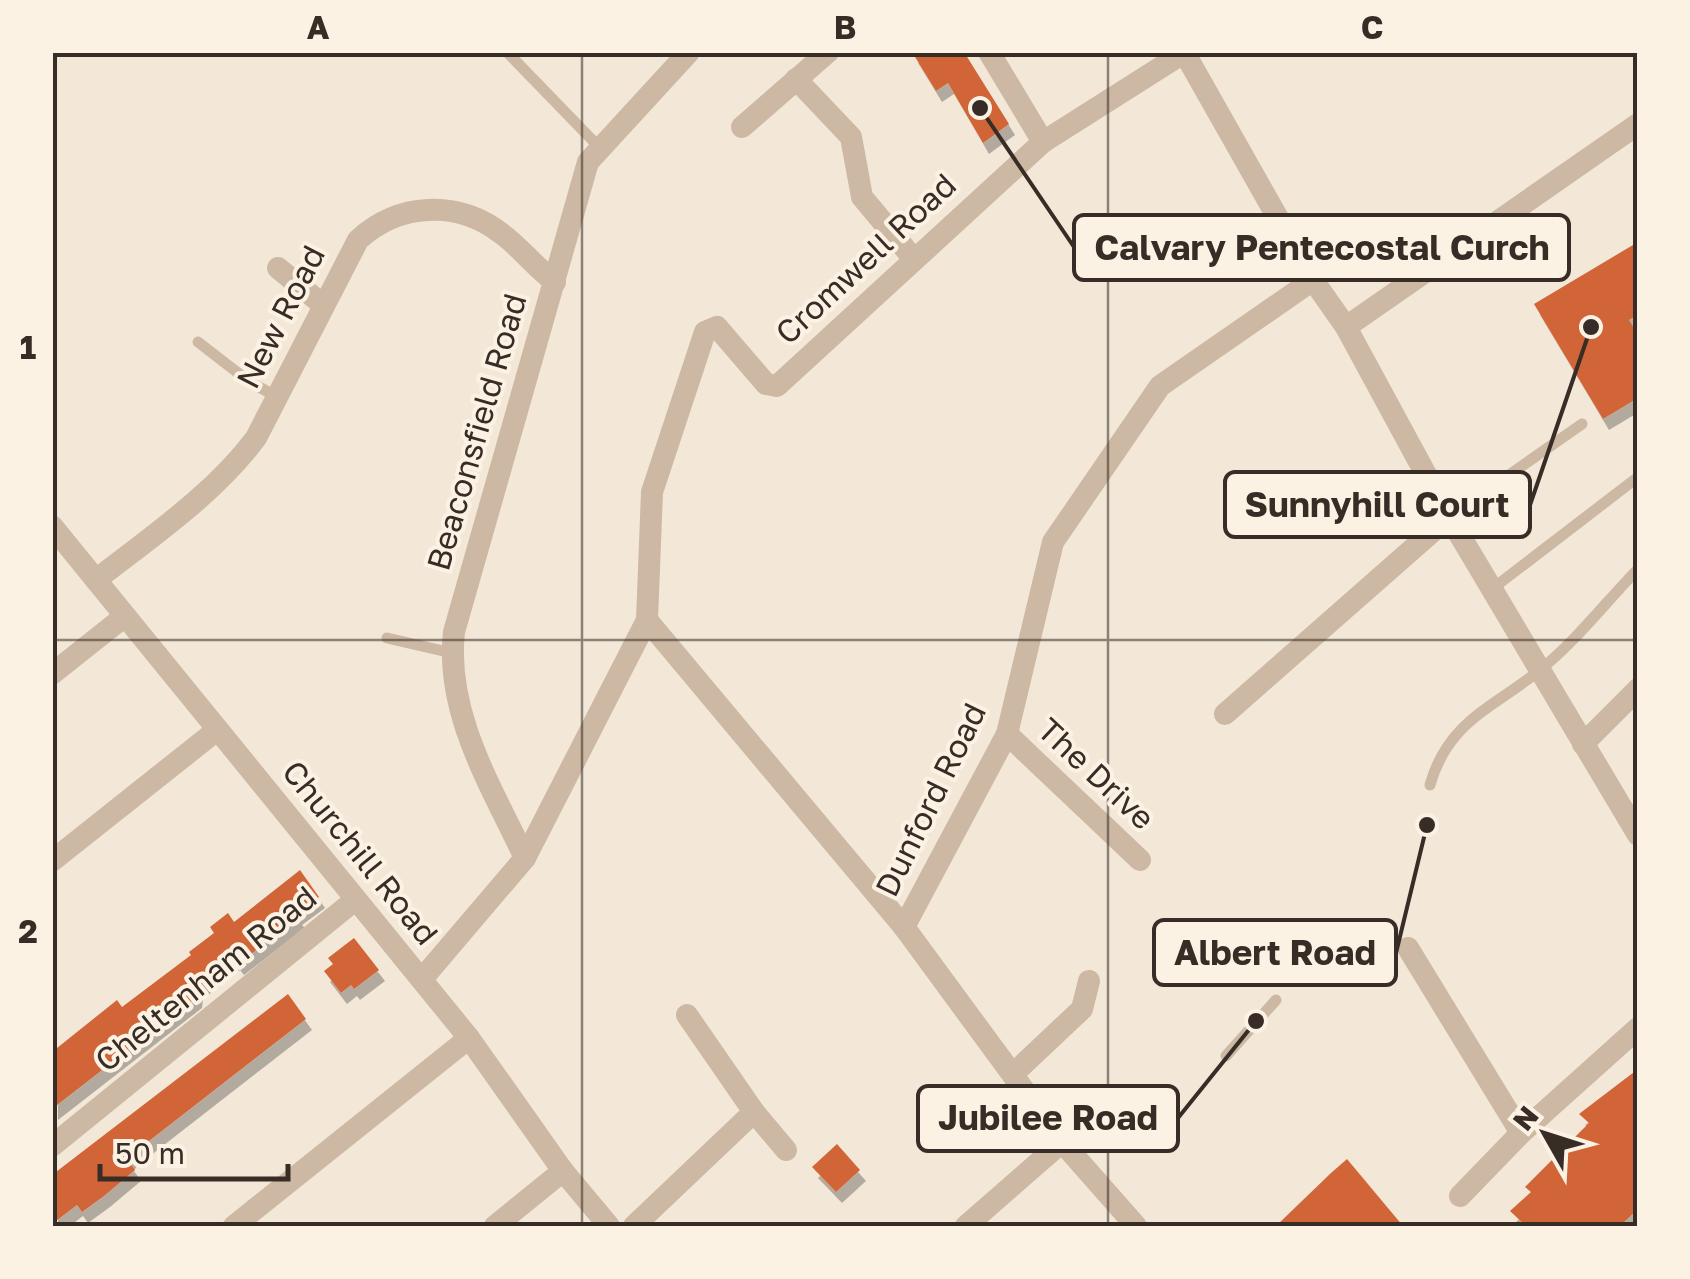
<svg xmlns="http://www.w3.org/2000/svg" width="1690" height="1279" viewBox="0 0 1690 1279" font-family="'Golos Text',sans-serif">
<style>
.building{fill:#d16538;filter:url(#shadow)}
.lines{fill:none;stroke-linecap:round;stroke-linejoin:round}
.service{stroke:#ccb8a3;stroke-width:11}
.minor{stroke:#ccb8a3;stroke-width:22}
.grid{fill:none;stroke:#372c26;stroke-width:2.5;stroke-opacity:0.55}
.labels{text-anchor:middle;stroke-width:8;stroke-linejoin:round;paint-order:stroke}
.street-label{font-size:32px;fill:#372c26;stroke:#fbf2e4}
.leader{fill:none;stroke:#372c26;stroke-width:4}
.callout-dot{fill:#372c26;stroke:#fbf2e4;stroke-width:4}
.callout{fill:#fbf2e4;stroke:#372c26;stroke-width:4}
.callout-label{font-size:35px;text-anchor:middle;font-weight:bold;fill:#372c26}
.neatline{fill:none;stroke:#372c26;stroke-width:4}
.grid-label{font-size:32px;text-anchor:middle;font-weight:bold;fill:#372c26}
</style>
<defs>
<filter id="shadow"><feDropShadow dx="6" dy="11" stdDeviation="0" flood-color="#0004"/></filter>
</defs>
<rect width="100%" height="100%" fill="#f3e8d8"/>
<g class="building">
<polygon points="912,52 964,52 1009,124 983,143 948,83 936,91"/>
<polygon points="1638,242 1638,315 1629,320 1638,334 1638,398 1603,419 1534,304"/>
<polygon points="300,870 319,897 296,914 299,917 238,964 234,959 197,988 196,997 52,1109 52,1052 117,1000 122,1007 191,955 189,952 214,933 210,927 228,913 234,922"/>
<polygon points="354,938 379,970 354,989 351,985 341,993 324,971 333,964 328,958"/>
<polygon points="288,994 306,1019 131,1155 128,1160 135,1170 104,1196 82,1212 77,1205 52,1224 52,1175"/>
<polygon points="1638,1069 1638,1209 1620,1226 1526,1226 1510,1211 1531,1192 1525,1187 1589,1123 1579,1114"/>
<polygon points="837,1144 860,1170 836,1192 812,1167"/>
<polygon points="1347,1159 1403,1226 1276,1226 1331,1173"/>
</g>
<g class="lines">
<g class="service">
<polyline points="507,52 600,148"/>
<polyline points="198,342 251,383 276,396"/>
<polyline points="1449,517 1582,424"/>
<polyline points="1492,589 1638,477"/>
<polyline points="387,638 452,653"/>
<path d="M1430,785C1448,721 1493,708 1540,670C1575,642 1606,602 1638,569"/>
<polyline points="1226,1056 1276,1000"/>
</g>
<g class="minor">
<polyline points="989,52 1043,142"/>
<polyline points="1184,52 1313,280 1346,327 1449,517 1638,835"/>
<polyline points="796,79 851,137 862,197 913,258"/>
<polyline points="742,127 828,52"/>
<polyline points="278,268 322,304"/>
<polyline points="1346,327 1638,124"/>
<polyline points="52,526 469,1038 563,1171 609,1226"/>
<path d="M96,580C152,536 213,495 256,438L358,240C398,203 457,199 502,234C521,248 535,267 555,282"/>
<polyline points="647,620 904,927 1062,1142 1136,1226"/>
<polyline points="52,674 125,616"/>
<polyline points="1225,714 1449,517"/>
<polyline points="1007,734 1140,860"/>
<polyline points="1583,744 1638,689"/>
<path d="M525,858C491,786 445,713 454,632L588,162L689,52"/>
<polyline points="52,861 217,730"/>
<polyline points="904,927 1007,734 1053,542 1160,386 1313,280"/>
<polyline points="1408,948 1521,1133"/>
<polyline points="422,979 525,858 647,620 652,492 705,332 717,327 766,384 777,386 1043,142 1185,52"/>
<polyline points="1013,1074 1082,1009 1089,981"/>
<polyline points="754,1112 786,1150"/>
<polyline points="52,1146 355,900"/>
<polyline points="1460,1196 1521,1133 1638,1028"/>
<polyline points="234,1226 469,1038"/>
<polyline points="495,1226 563,1171"/>
<polyline points="634,1226 754,1112 687,1015"/>
<polyline points="966,1226 1062,1142"/>
</g>
</g>
<path class="grid" d="M582,52V1226M1108,52V1226M52,640H1638"/>
<g class="labels">
<g class="street-label">
<text transform="translate(866 259) rotate(-43)" y="11">Cromwell Road</text>
<text transform="translate(281 317) rotate(-63)" y="11">New Road</text>
<text transform="translate(477 432) rotate(-74)" y="11">Beaconsfield Road</text>
<text transform="translate(1096 774) rotate(43)" y="11">The Drive</text>
<text transform="translate(931 800) rotate(-64)" y="11">Dunford Road</text>
<text transform="translate(360 853) rotate(51)" y="11">Churchill Road</text>
<text transform="translate(206 979) rotate(-39)" y="11">Cheltenham Road</text>
</g>
</g>
<path class="leader" d="M980 108L1074 247M1591 327L1530 505M1427 825L1396 953M1256 1021L1178 1118"/>
<g class="callout-dot">
<circle cx="980" cy="108" r="10"/>
<circle cx="1591" cy="327" r="10"/>
<circle cx="1427" cy="825" r="10"/>
<circle cx="1256" cy="1021" r="10"/>
</g>
<g class="callout">
<rect x="1074" y="215" width="495" height="65" rx="10"/>
<rect x="1225" y="472" width="305" height="65" rx="10"/>
<rect x="1154" y="920" width="242" height="65" rx="10"/>
<rect x="918" y="1086" width="260" height="65" rx="10"/>
</g>
<g class="callout-label">
<text x="1322" y="260">Calvary Pentecostal Curch</text>
<text x="1377" y="517">Sunnyhill Court</text>
<text x="1275" y="965">Albert Road</text>
<text x="1048" y="1130">Jubilee Road</text>
</g>
<rect width="1690" height="1279" fill="none" stroke="#fbf2e4" stroke-width="110"/>
<g transform="translate(1545 1134) rotate(309)" stroke="#fbf2e4" stroke-width="8" paint-order="stroke">
<path d="M0-8L18 38L0 25L-18 38Z" fill="#372c26"/>
<text y="-15" font-size="28" font-weight="bold" text-anchor="middle" fill="#372c26">N</text>
</g>
<path d="M100 1164v15h188v-15" fill="none" stroke="#372c26" stroke-width="5"/>
<text x="115" y="1164" font-size="30" fill="#372c26" stroke="#fbf2e4" stroke-width="8" paint-order="stroke">50 m</text>
<rect x="55" y="55" width="1580" height="1169" class="neatline"/>
<g class="grid-label">
<text x="318" y="39">A</text>
<text x="845" y="39">B</text>
<text x="1372" y="39">C</text>
<text x="28" y="359">1</text>
<text x="28" y="943">2</text>
</g>
</svg>
